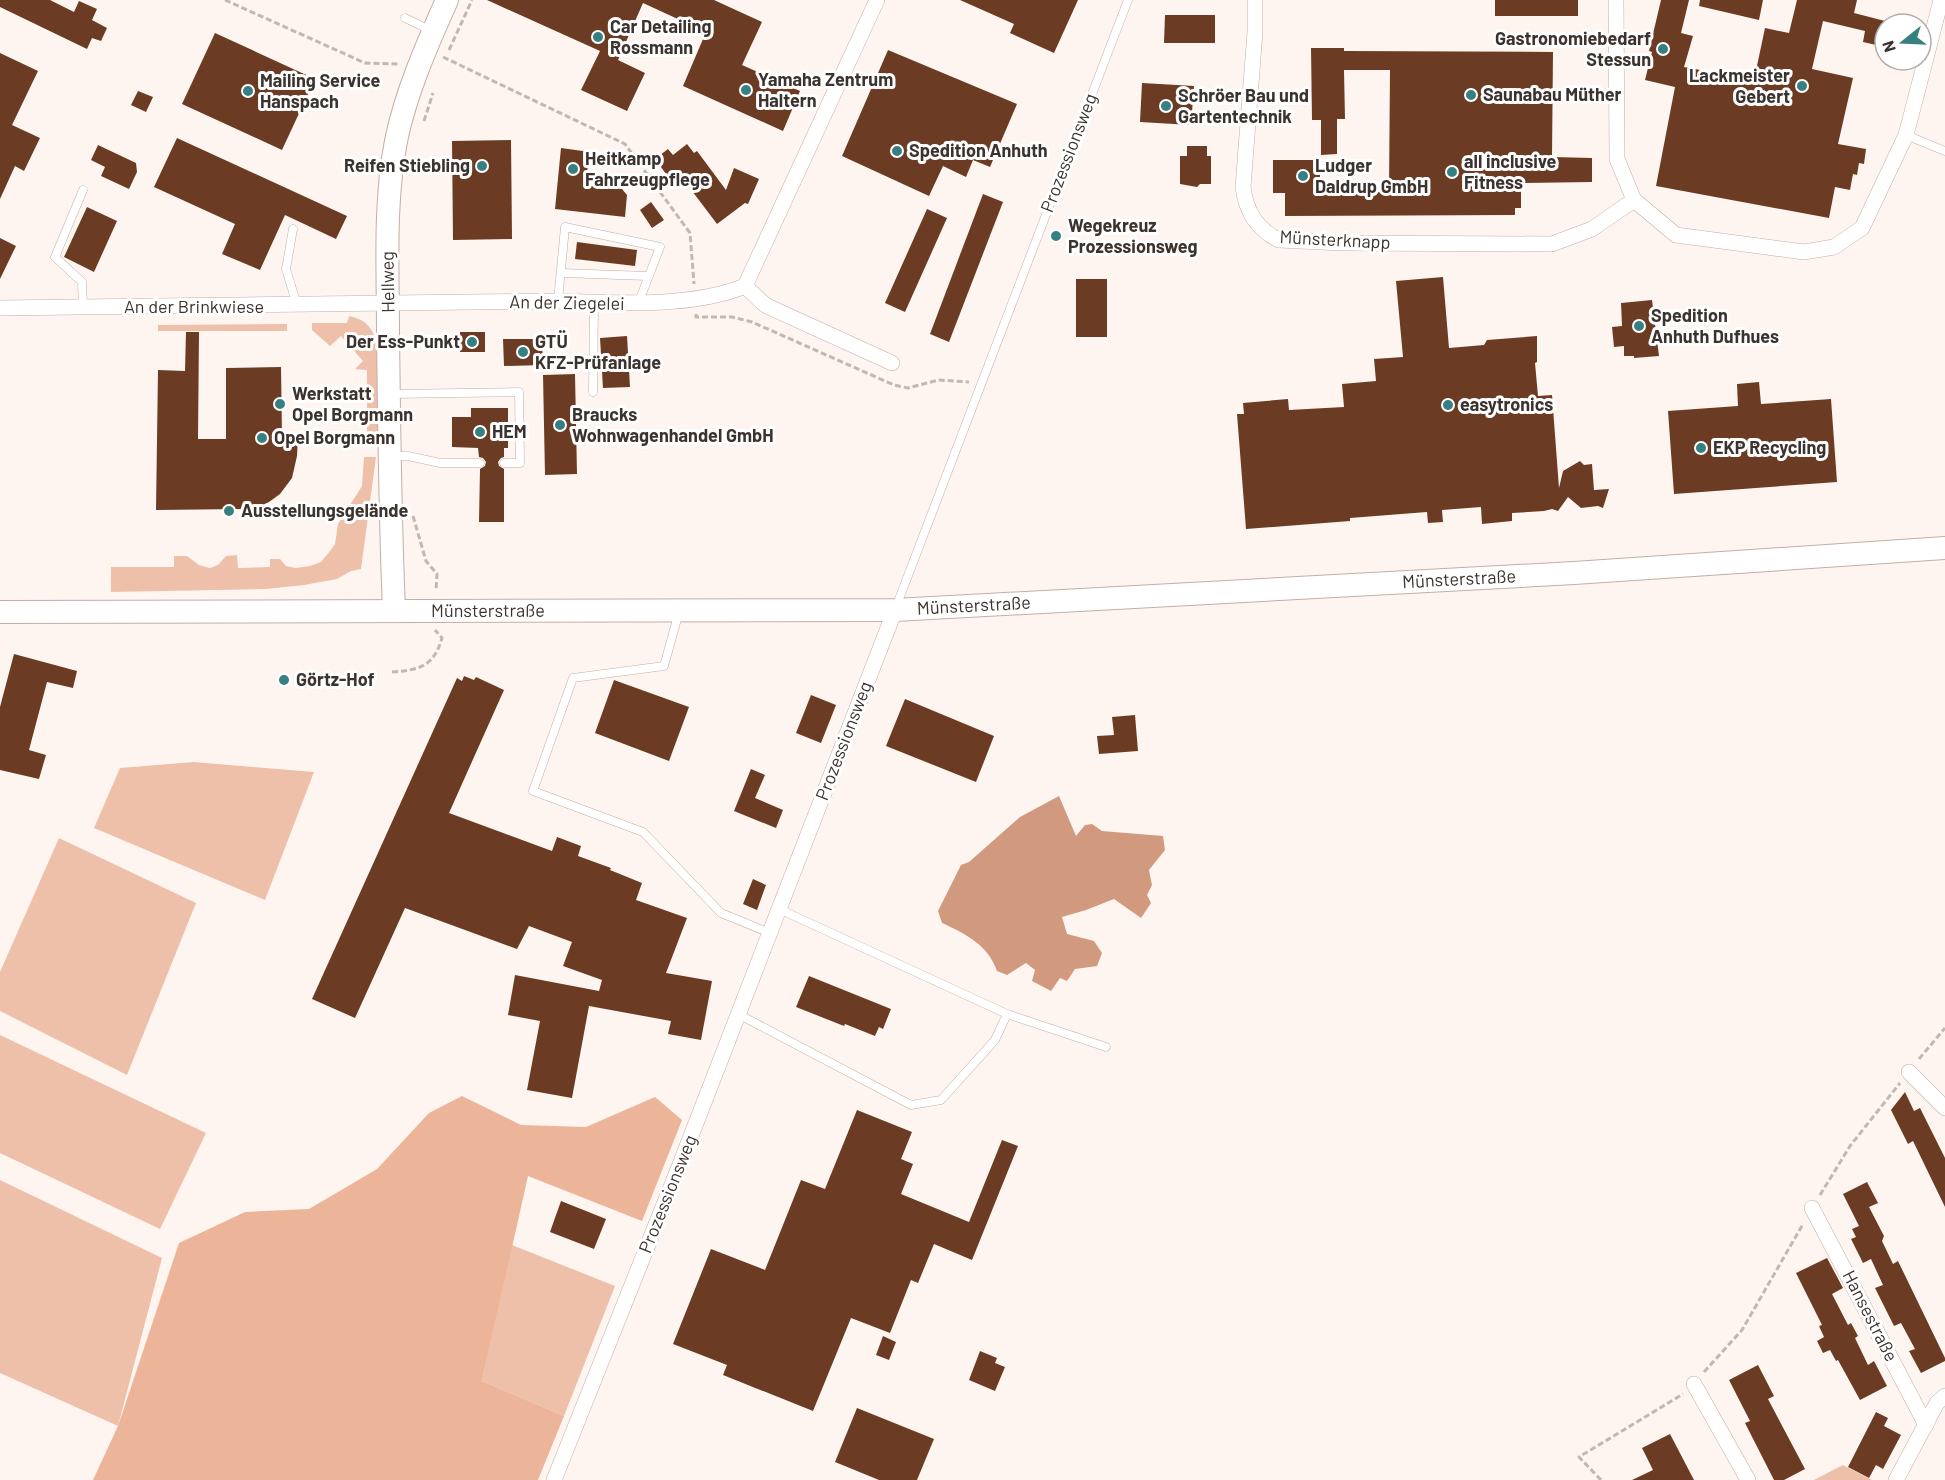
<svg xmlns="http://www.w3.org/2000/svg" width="1945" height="1480" viewBox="0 0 1945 1480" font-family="Barlow,sans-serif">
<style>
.green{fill:#efc0a9}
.forest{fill:#ecb498}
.water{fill:#d19a7f}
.building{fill:#6b3c23}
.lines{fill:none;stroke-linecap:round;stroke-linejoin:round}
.lane-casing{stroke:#c3aea4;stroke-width:9}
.street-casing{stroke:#c3aea4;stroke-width:16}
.secondary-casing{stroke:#c3aea4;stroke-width:24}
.path{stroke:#c1b8b4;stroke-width:3;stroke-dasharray:6 3;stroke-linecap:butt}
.lane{stroke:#fff;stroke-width:8}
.street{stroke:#fff;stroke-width:15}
.secondary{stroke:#fff;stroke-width:22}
.poi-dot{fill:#378081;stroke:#fff;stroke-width:2}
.labels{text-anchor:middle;stroke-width:6;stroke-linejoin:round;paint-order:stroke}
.poi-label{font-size:18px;font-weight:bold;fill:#3c332f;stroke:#fff;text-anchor:start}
.street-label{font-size:18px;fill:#3c332f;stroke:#fff}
</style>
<rect width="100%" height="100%" fill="#fef5f1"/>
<g class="green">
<path d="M349,316C367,320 373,328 377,345L379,432H367V370L355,369L363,361L341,336L330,346L312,330V323H347Z"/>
<polygon points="287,324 287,331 158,331 158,325"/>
<polygon points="364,457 376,457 361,569 351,571 337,579 304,585 266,589 111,592 111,567 174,567 174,556 187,556 199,565 210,568 218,565 226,556 237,555 238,568 270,567 270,559 280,559 286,566 296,568 310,566 321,562 330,551 335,544 338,524 362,486"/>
<polygon points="194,762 314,772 265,900 94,828 120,768"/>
<polygon points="59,838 196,903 127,1075 0,1011 0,972"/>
<polygon points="0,1035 206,1133 160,1229 0,1153"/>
<polygon points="0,1180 162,1258 118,1426 0,1373"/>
<polygon points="512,1245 615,1286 564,1416 482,1381"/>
<polygon points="1843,1465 1872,1480 1814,1480"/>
</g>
<polygon class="forest" points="462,1096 521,1125 586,1127 655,1097 682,1120 642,1221 528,1176 482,1381 564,1416 538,1480 93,1480 118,1426 179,1243 245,1212 309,1209 377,1169 429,1113"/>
<path class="water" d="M1059,796L1076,836L1085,825L1092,824L1102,831L1163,836L1165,850L1149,870L1152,885L1147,895L1151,903L1141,918L1114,899L1086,910L1062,917L1067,934L1094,941L1102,953L1097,966L1075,969L1067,981L1060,978L1051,991L1032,981L1035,970L1026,963L1007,975L997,971C988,945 966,934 942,923L938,911L961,865L969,862L1020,817Z"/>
<g class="building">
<polygon points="0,0 50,0 74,12 79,1 97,9 92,20 107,28 101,41 92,38 87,49 0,7"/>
<polygon points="487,0 714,0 762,22 742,65 800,91 783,131 683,86 706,32 643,3 618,60 645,73 627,111 581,90 600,51"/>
<polygon points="960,0 1078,0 1054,53 1010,33 1014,24"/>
<rect x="1495" y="0" width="83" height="16"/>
<polygon points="1661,0 1689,0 1681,33 1693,36 1684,67 1754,80 1765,28 1789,33 1797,0 1857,0 1854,13 1885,21 1885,47 1863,42 1865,31 1823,21 1812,69 1853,78 1838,144 1866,149 1864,164 1859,163 1857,175 1853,174 1850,190 1835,187 1829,218 1656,186 1675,87 1645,80 1652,52 1649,51"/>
<polygon points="1700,0 1763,0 1759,20 1699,6"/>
<polygon points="1165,15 1215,15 1215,43 1164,43"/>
<polygon points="215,33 315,79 282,150 182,104"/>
<polygon points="1311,48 1344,48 1344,51 1553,52 1552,157 1592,158 1592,182 1521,183 1521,208 1515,208 1515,215 1285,216 1285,193 1273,193 1273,160 1320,160 1320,191 1389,192 1390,70 1344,70 1345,119 1337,119 1337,154 1321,155 1321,120 1312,120"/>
<polygon points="888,50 1017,104 990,167 973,160 966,177 943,166 929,196 842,156"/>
<polygon points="0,53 38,71 12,125 40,138 24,171 15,166 0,199"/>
<polygon points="1142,83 1194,86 1191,125 1140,122"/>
<polygon points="138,91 153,97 146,112 131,105"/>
<polygon points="177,138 347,216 336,239 285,215 260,270 222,254 235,224 154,187"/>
<polygon points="511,140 512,239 453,240 452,141"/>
<polygon points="687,144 694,153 697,151 726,190 734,168 759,179 748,204 745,203 717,224 683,179 675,186 655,159 668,149 673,155"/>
<polygon points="98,145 136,163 137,172 129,189 101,176 105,167 91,160"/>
<polygon points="1187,146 1207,146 1207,156 1211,156 1211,184 1200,184 1197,187 1180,184 1180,156 1187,156"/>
<polygon points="561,148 590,152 585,185 622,189 627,195 625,217 555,209"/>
<polygon points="983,194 1003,202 949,342 930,334"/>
<polygon points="651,202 664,220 652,228 640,210"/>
<polygon points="87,207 117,221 94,272 64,257"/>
<polygon points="927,209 947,218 905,312 885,303"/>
<polygon points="0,238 16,246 0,279"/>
<polygon points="577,242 637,250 635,266 575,259"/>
<polygon points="1443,277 1449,348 1484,345 1487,340 1537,336 1537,362 1535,363 1538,396 1552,395 1559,488 1563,471 1580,461 1584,465 1592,464 1594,490 1609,489 1603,508 1598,506 1581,508 1568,497 1558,511 1552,509 1544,511 1512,513 1512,521 1482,524 1481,507 1442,510 1443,522 1428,523 1427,512 1350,518 1350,521 1246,529 1237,414 1244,414 1243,403 1288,399 1289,410 1344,407 1342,384 1376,381 1374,359 1403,357 1396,281"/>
<rect x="1076" y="279" width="31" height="58"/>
<polygon points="1652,300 1659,356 1634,358 1634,356 1624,356 1624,346 1614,347 1612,327 1622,326 1621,303"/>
<polygon points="186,332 199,332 198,439 226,439 226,368 281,367 282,437 298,437 297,456 292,478 280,494 269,502 256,508 243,509 156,510 158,370 185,371"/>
<rect x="460" y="332" width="25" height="20"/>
<polygon points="627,336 630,387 603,388 600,338"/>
<polygon points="503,339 542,339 543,365 504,366"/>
<polygon points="575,374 577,474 545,475 543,375"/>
<polygon points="1759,382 1761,404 1831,399 1837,482 1674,494 1668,411 1738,406 1737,384"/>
<polygon points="471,408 508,408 508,448 504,448 504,457 501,458 498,462 499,466 504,469 504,522 479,522 480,469 485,466 486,462 483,458 479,457 478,448 452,447 452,417 471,417"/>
<polygon points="14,654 77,671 73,688 47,682 29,750 46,755 39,779 0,770 0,707"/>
<polygon points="464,676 474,680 476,677 504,690 449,813 552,851 557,837 581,846 578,856 611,868 610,870 642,883 636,900 687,918 666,973 712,981 701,1040 668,1034 671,1021 589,1006 572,1098 527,1090 540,1021 508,1015 515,975 599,991 602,980 563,966 572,942 529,926 517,949 405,908 355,1018 312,999 457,678 462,681"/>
<polygon points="614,680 689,707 669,761 595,733"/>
<polygon points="811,695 836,705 821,743 796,733"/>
<polygon points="905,699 994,736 976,782 886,746"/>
<polygon points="1135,715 1138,751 1099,754 1097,736 1114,735 1112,717"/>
<polygon points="751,769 765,775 755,798 783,810 776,828 734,811"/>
<polygon points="753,879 766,885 757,910 743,904"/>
<polygon points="809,976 891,1009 883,1029 879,1027 875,1036 845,1024 844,1026 796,1007"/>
<polygon points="1905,1092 1914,1111 1920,1108 1945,1158 1945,1207 1913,1141 1908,1144 1891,1110"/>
<polygon points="857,1110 912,1132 901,1159 913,1164 901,1194 969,1222 1002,1140 1018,1146 972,1260 934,1244 918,1283 911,1280 890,1333 851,1318 813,1411 723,1375 727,1365 673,1344 711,1249 765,1270 801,1180 825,1189"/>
<polygon points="1867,1182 1878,1203 1869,1207 1884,1236 1882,1241 1893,1264 1898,1261 1945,1358 1945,1361 1921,1373 1909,1351 1915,1349 1901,1323 1894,1326 1875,1288 1883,1285 1871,1259 1863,1263 1851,1239 1856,1237 1852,1229 1859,1226 1843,1194"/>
<polygon points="561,1201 606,1219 594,1249 550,1232"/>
<polygon points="1827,1258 1843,1288 1832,1294 1848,1325 1851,1323 1858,1336 1855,1338 1868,1365 1874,1361 1887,1386 1860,1400 1838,1360 1836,1361 1830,1350 1823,1353 1817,1341 1824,1337 1819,1326 1822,1325 1796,1273"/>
<polygon points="883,1336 896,1342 889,1360 876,1355"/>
<polygon points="980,1351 997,1358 995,1363 1005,1367 995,1391 969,1380"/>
<polygon points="1758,1365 1774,1396 1768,1399 1805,1469 1784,1480 1774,1480 1745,1423 1750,1421 1729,1380"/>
<polygon points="857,1408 934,1439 917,1480 879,1480 835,1462"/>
<polygon points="1876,1412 1888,1418 1884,1426 1901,1435 1883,1469 1876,1465 1869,1478 1848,1467"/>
<polygon points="1670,1434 1694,1480 1632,1480 1653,1470 1642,1448"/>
</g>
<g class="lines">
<defs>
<g id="lane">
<polyline points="405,18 432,31"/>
<polyline points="1906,135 1945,151"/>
<polyline points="83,190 55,257 82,282 83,308"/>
<polyline points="293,229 286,269 297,305"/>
<polyline points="561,273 648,276"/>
<polyline points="558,301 565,227 660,247 638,304"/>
<polyline points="593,392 594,302"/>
<polyline points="391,394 519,392 520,463 504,463"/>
<polyline points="393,456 408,456 440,463 480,463"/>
<polyline points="896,607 1128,0"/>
<polyline points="679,612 664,666 573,678 533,791 643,832 721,913 770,933"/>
<polyline points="738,1014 911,1105 941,1100 995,1040 1007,1014 779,909"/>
<polyline points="1007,1014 1106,1047"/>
</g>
<g id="street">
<path d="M1255,0V32L1243,187C1246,211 1256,229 1279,240L1343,243L1552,244L1592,229L1634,200"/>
<polyline points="1616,0 1617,159 1634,200 1676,235 1804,252 1834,247 1862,228 1906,135 1941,0"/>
<polyline points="745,286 765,305 892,363"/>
<path d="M0,308L558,301C615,303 692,308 745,286L877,0"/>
<polyline points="1909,1072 1945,1108"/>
<polyline points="1812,1208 1926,1425"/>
<polyline points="1694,1384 1748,1480"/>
<polyline points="554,1480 679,1167 895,610"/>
<polyline points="1896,1480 1937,1403 1945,1396"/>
</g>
<g id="secondary">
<path d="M394,610C390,517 389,424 388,332C388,268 384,204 396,141C406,92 427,45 447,0"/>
<path id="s1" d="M0,612L895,610L1574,573L1945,548"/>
</g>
</defs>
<use href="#lane" class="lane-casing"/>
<use href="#street" class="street-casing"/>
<use href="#secondary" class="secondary-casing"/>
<g class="path">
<polyline points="225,0 365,63 398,64"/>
<polyline points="449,50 472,0"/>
<polyline points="443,57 625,144 690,233 694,284"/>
<polyline points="424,121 433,93"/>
<polyline points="696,314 696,317 732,317 752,322 894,385 908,388 939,380 969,382"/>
<polyline points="413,516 426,561 437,574 436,591"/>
<path d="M392,672C420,670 434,666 442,638L435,630"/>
<polyline points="1919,1059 1945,1028"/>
<polyline points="1820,1195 1850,1146 1900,1083"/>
<polyline points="1704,1372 1742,1330 1803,1224"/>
<polyline points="1601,1480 1579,1457 1683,1394"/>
</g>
<use href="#lane" class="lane"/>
<use href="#street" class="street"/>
<use href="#secondary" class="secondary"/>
</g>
<g class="poi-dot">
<circle cx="598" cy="37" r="6"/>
<circle cx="1663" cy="49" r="6"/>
<circle cx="1802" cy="86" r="6"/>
<circle cx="746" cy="90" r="6"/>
<circle cx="248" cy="91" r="6"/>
<circle cx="1471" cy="95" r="6"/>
<circle cx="1166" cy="106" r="6"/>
<circle cx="897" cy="151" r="6"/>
<circle cx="482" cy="166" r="6"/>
<circle cx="573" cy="169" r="6"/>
<circle cx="1452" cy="172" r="6"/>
<circle cx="1303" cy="176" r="6"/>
<circle cx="1056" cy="236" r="6"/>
<circle cx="1639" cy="326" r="6"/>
<circle cx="472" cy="342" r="6"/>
<circle cx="523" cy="352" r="6"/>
<circle cx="280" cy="404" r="6"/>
<circle cx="1448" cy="405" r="6"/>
<circle cx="560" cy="425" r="6"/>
<circle cx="480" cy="432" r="6"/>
<circle cx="262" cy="438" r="6"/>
<circle cx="1701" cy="448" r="6"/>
<circle cx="229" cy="511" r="6"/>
<circle cx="284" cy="680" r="6"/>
</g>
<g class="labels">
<g class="poi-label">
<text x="610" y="33">Car Detailing<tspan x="610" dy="21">Rossmann</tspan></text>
<text x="1651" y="45" text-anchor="end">Gastronomiebedarf<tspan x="1651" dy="21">Stessun</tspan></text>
<text x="1790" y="82" text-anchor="end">Lackmeister<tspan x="1790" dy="21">Gebert</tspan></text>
<text x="758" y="86">Yamaha Zentrum<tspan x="758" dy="21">Haltern</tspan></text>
<text x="260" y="87">Mailing Service<tspan x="260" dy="21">Hanspach</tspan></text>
<text x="1483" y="101">Saunabau Müther</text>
<text x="1178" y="102">Schröer Bau und<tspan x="1178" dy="21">Gartentechnik</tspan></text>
<text x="909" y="157">Spedition Anhuth</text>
<text x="585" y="165">Heitkamp<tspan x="585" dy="21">Fahrzeugpflege</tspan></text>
<text x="1464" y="168">all inclusive<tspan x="1464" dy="21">Fitness</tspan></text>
<text x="470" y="172" text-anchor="end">Reifen Stiebling</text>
<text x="1315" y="172">Ludger<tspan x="1315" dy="21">Daldrup GmbH</tspan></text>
<text x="1068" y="232">Wegekreuz<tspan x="1068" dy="21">Prozessionsweg</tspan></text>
<text x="1651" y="322">Spedition<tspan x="1651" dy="21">Anhuth Dufhues</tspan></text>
<text x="460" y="348" text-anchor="end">Der Ess-Punkt</text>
<text x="535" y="348">GTÜ<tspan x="535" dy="21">KFZ-Prüfanlage</tspan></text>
<text x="292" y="400">Werkstatt<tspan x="292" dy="21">Opel Borgmann</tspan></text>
<text x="1460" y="411">easytronics</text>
<text x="572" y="421">Braucks<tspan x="572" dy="21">Wohnwagenhandel GmbH</tspan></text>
<text x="492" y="438">HEM</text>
<text x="274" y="444">Opel Borgmann</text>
<text x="1713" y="454">EKP Recycling</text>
<text x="241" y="517">Ausstellungsgelände</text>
<text x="296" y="686">Görtz-Hof</text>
</g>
<g class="street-label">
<text transform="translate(1069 153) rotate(-69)" y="6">Prozessionsweg</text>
<text transform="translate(1335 240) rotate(3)" y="6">Münsterknapp</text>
<text transform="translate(388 282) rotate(-91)" y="6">Hellweg</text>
<text transform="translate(567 303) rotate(1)" y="6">An der Ziegelei</text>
<text x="194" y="313">An der Brinkwiese</text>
<text dy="6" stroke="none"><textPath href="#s1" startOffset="1460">Münsterstraße</textPath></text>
<text dy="6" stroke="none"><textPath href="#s1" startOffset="974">Münsterstraße</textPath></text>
<text dy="6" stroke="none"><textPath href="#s1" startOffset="488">Münsterstraße</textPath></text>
<text transform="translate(844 741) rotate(-69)" y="6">Prozessionsweg</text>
<text transform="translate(668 1194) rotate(-68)" y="6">Prozessionsweg</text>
<text transform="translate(1870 1316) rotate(63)" y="6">Hansestraße</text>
</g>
</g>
<g transform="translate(1903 42) rotate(252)"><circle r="28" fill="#ffffff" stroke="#b1adac" stroke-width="1.5"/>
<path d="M0-4.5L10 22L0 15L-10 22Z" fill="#378081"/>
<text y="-9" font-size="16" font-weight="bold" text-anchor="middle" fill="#3c332f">N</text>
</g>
</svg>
